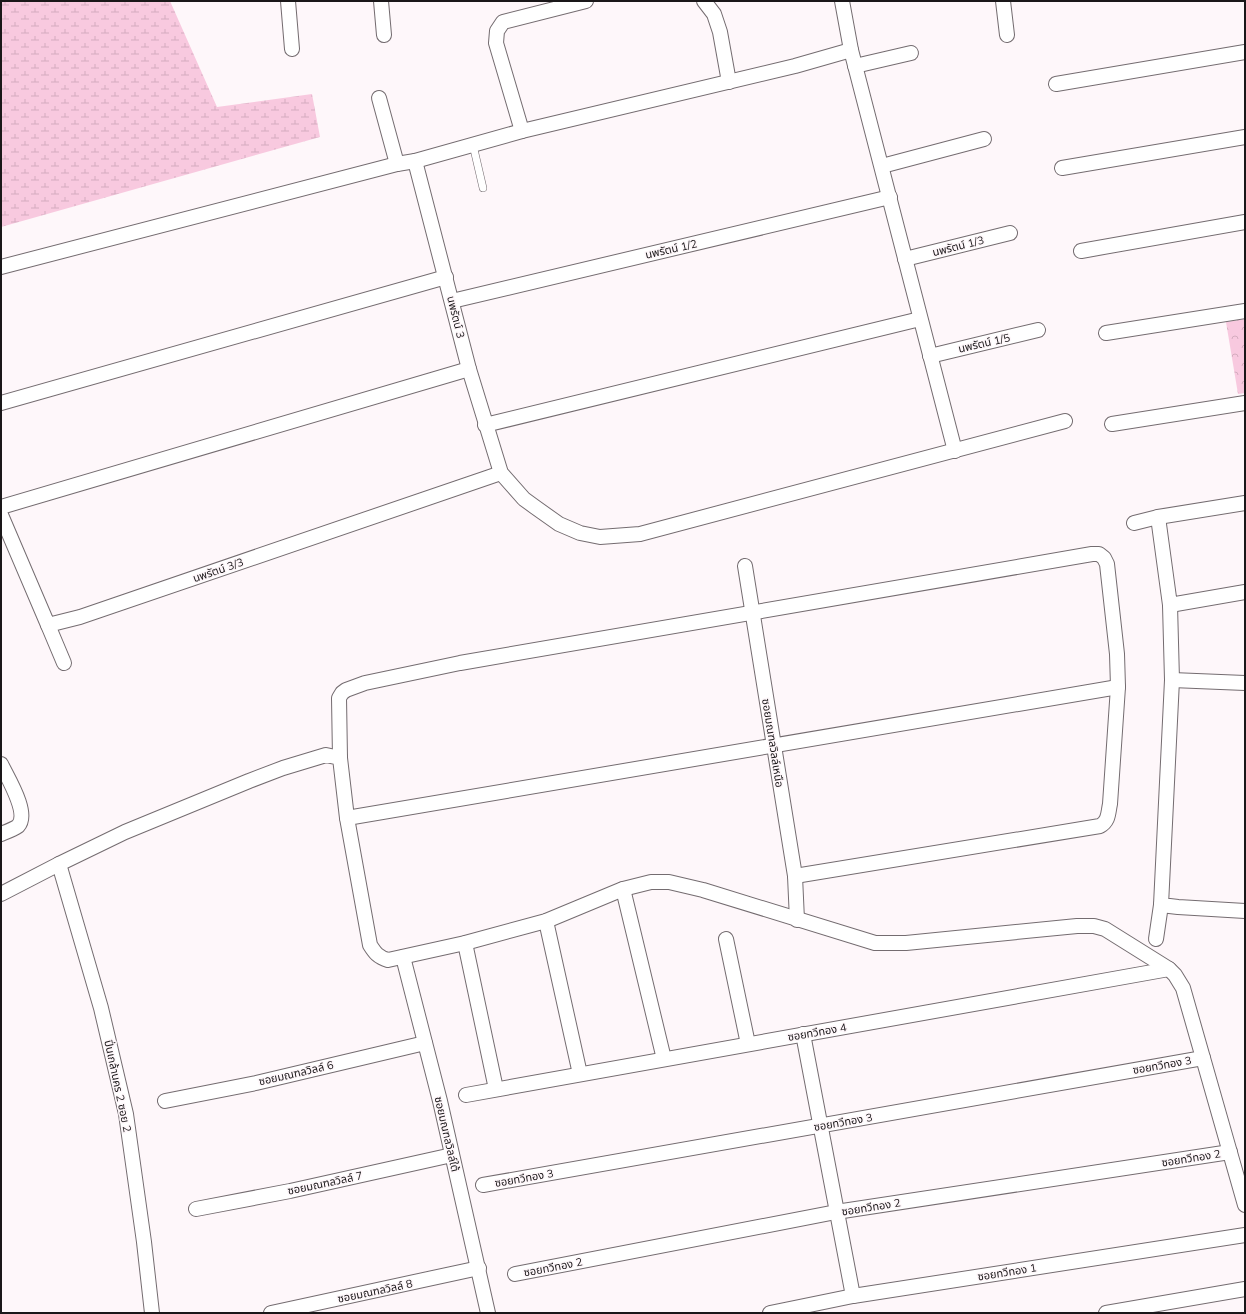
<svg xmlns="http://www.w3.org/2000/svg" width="1246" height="1314" viewBox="0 0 1246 1314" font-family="Mulish,'Noto Sans Thai',sans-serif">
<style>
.wetland{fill:url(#wetland-marsh)}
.park{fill:url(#park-crowns)}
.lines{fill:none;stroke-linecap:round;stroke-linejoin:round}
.lane-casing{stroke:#746c70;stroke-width:8}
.street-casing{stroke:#746c70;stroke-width:16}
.lane{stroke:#fff;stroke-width:7}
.street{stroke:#fff;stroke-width:14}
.labels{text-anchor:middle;stroke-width:3;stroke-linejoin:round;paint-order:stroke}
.street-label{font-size:11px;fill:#1a1719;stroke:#fef7fa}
</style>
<defs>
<pattern id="wetland-marsh" width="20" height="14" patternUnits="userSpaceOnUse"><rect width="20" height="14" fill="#f8c9df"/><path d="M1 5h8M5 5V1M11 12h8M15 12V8" fill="none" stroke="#d4acbf"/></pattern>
<pattern id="park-crowns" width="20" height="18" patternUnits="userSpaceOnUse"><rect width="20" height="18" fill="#f8c9df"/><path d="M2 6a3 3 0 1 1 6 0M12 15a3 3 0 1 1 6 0" fill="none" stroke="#d4acbf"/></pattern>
</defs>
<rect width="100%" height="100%" fill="#fef7fa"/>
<polygon class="wetland" points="1,1 170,1 217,107 312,94 320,137 1,227"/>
<polygon class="park" points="1245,319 1245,393 1238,394 1226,322"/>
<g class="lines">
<defs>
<polyline id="lane" points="473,145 483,188"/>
<g id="street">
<polyline points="288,1 292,49"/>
<polyline points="381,1 384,35"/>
<polyline points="704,1 714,14 720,32 729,82"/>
<polyline points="842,1 851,50 955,451"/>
<polyline points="1003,1 1007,35"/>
<polyline points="855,66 911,53"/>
<polyline points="1056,84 1245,52"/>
<polyline points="379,98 397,164"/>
<polyline points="522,131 496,43 497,31 503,22 586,1"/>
<polyline points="415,161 469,369 501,473 524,499 535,507 559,524 580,533 600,537 640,534 1065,421"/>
<polyline points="882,166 984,139"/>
<polyline points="1062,168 1245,137"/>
<polyline points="1081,251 1245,222"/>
<polyline points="905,259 1010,233"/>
<polyline points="1,267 397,164 415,161 522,131 795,66 851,50"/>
<polyline points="452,301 890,197"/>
<polyline points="1106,333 1245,311"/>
<polyline points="930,356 1038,330"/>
<polyline points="1,403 446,277"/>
<polyline points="1112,424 1245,403"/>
<polyline points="485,425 920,319"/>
<polyline points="1,507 469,369"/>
<polyline points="1,515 48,625 80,617 501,473"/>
<polyline points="1158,517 1170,605 1245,592"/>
<polyline points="1134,523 1158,517 1245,503"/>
<polyline points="745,566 795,876 797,920"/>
<polyline points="1170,605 1172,680 1161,905 1178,907 1245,911"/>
<polyline points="48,625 64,663"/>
<polyline points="1172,680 1245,683"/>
<path d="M340,758L339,698L342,693L346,690L365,683L460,663L1092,554H1099L1104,558L1107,564L1117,654L1118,687L1110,804C1108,813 1109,821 1100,826L795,876"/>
<path d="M1,764C7,777 30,813 18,826C14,829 6,832 1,834"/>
<polyline points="347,818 1118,687"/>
<polyline points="59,864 101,1008 126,1114 144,1242 152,1313"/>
<polyline points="623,889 664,1059"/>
<path d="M1,894L59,864L125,832L249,781L283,768L326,755L340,758L347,818L370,945C375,953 378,957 388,960L465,943L546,921L623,889L651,882H669L703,890L875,943H906L1077,926H1094L1105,929L1169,969L1175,975L1183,988L1245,1205"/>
<polyline points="546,921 580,1074"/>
<polyline points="726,939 748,1044"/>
<polyline points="1156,939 1161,905"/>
<polyline points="465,943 496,1089"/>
<polyline points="403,957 440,1101 488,1313"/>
<polyline points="803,1034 853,1296"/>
<polyline points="466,1095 1169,969"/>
<polyline points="165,1101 256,1083 425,1043"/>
<polyline points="483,1185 1203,1058"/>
<polyline points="196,1209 290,1191 452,1155"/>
<polyline points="515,1274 836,1212 1230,1152"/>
<polyline points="271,1313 479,1268"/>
<polyline points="770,1313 853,1296 1245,1235"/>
<polyline points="1106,1313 1245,1289"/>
</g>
</defs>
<use href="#lane" class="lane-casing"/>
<use href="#street" class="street-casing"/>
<use href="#lane" class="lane"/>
<use href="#street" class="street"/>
</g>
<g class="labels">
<g class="street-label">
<text transform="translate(958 246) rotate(-14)" y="4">นพรัตน์ 1/3</text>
<text transform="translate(671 249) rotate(-13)" y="4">นพรัตน์ 1/2</text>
<text transform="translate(456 317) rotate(76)" y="4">นพรัตน์ 3</text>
<text transform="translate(984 343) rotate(-13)" y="4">นพรัตน์ 1/5</text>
<text transform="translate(218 570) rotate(-19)" y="4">นพรัตน์ 3/3</text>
<text transform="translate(773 743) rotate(81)" y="4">ซอยมณฑลวิลล์เหนือ</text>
<text transform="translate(817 1032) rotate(-10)" y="4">ซอยทวีทอง 4</text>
<text transform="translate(1162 1065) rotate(-10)" y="4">ซอยทวีทอง 3</text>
<text transform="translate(296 1073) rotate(-13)" y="4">ซอยมณฑลวิลล์ 6</text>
<text transform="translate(118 1086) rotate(78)" y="4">ปิ่นเกล้านคร 2 ซอย 2</text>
<text transform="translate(843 1122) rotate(-10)" y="4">ซอยทวีทอง 3</text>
<text transform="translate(447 1134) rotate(77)" y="4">ซอยมณฑลวิลล์ใต้</text>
<text transform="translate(1191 1158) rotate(-9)" y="4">ซอยทวีทอง 2</text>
<text transform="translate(524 1178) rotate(-10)" y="4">ซอยทวีทอง 3</text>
<text transform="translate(325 1183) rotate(-12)" y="4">ซอยมณฑลวิลล์ 7</text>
<text transform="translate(871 1207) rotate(-9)" y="4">ซอยทวีทอง 2</text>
<text transform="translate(553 1267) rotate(-11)" y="4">ซอยทวีทอง 2</text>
<text transform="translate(1007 1272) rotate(-9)" y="4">ซอยทวีทอง 1</text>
<text transform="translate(375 1291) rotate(-12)" y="4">ซอยมณฑลวิลล์ 8</text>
</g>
</g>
<rect width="1246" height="1314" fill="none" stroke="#1a1719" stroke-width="4"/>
</svg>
